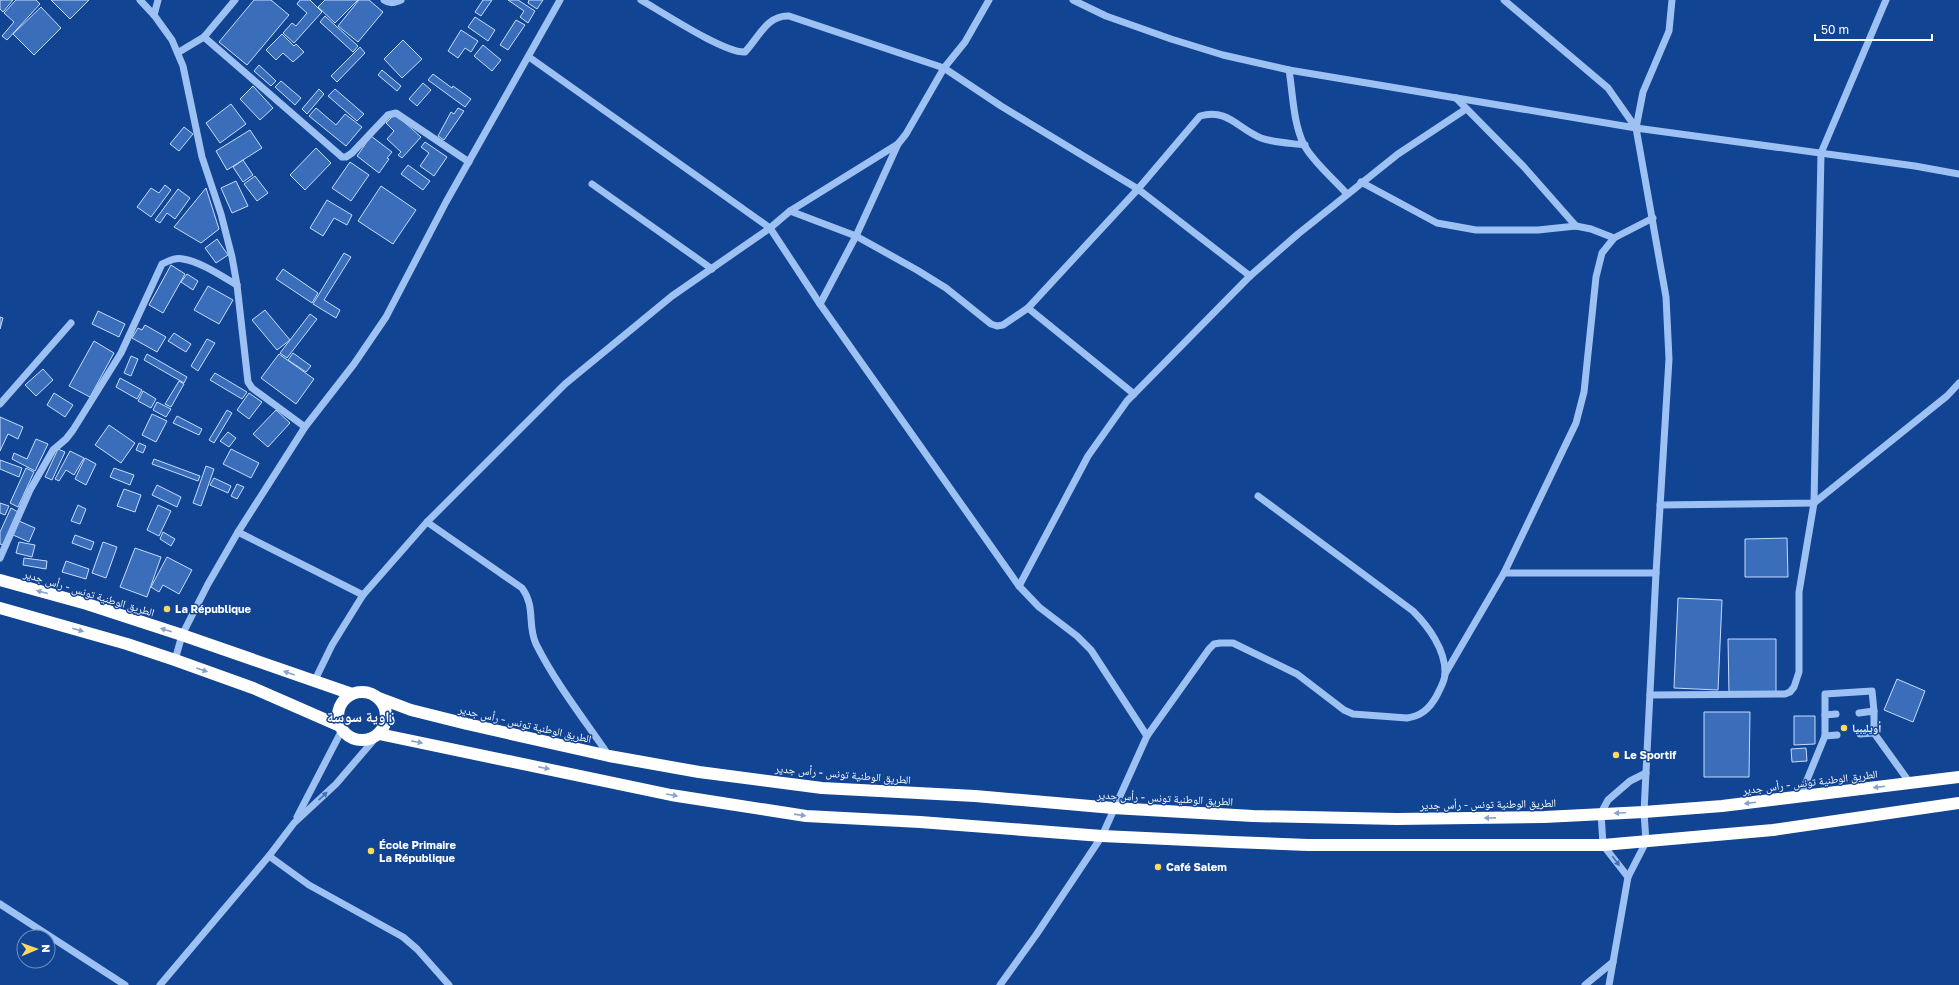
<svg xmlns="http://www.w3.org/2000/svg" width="1959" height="985" viewBox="0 0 1959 985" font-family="'Golos Text','Noto Naskh Arabic',sans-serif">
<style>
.building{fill:#3a6ebb;stroke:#c6dcfd}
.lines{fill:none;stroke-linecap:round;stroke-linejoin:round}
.minor{stroke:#9ec1f3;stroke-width:7}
.highway{stroke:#fff;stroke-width:12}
.oneway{fill:#88a2c9}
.oneway2{fill:#4270b5}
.poi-dot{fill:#ffd860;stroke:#114493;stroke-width:1.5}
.labels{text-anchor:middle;stroke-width:3;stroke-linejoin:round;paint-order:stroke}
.street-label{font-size:11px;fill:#fff;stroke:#114493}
.poi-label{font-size:11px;font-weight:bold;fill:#fff;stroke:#114493;text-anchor:start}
.district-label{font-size:15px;font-weight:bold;fill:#fff;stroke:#114493}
</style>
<rect width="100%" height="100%" fill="#114493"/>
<g class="building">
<polygon points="0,0 13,0 3,12 0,9"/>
<polygon points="16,0 36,0 40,4 7,40 2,36 14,22 4,13"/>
<polygon points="51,0 89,0 70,19"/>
<polygon points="254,0 271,0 289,15 247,65 219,42"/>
<polygon points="300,0 310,0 322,12 294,43 283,33 292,23 296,26 307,13 297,4"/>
<polygon points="325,0 358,0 335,23 318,7"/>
<polygon points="359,0 369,0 383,12 358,42 338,26"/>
<polygon points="483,0 492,0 481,16 475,12"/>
<polygon points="508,0 518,0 535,11 528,23 520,17 524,11"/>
<polygon points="529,0 543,0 537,9 528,3"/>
<polygon points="41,7 61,28 34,55 13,34"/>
<polygon points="325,16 358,46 353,52 320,22"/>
<polygon points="475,17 495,30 488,41 468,27"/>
<polygon points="516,20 525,25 508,50 500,45"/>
<polygon points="461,30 478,41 471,52 465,48 458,58 448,51"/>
<polygon points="282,34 294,46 296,44 304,52 293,62 283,53 276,60 266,50"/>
<polygon points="403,40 422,59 402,78 384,59"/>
<polygon points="483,45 501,60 492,71 474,56"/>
<polygon points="360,47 365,53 337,82 331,76"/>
<polygon points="259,65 276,81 271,86 254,71"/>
<polygon points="382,70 401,86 397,91 378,75"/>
<polygon points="433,74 452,88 453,86 471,99 465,107 428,80"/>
<polygon points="281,81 301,98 295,105 275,87"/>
<polygon points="423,83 431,90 417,106 409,99"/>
<polygon points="253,86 273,108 260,120 240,99"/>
<polygon points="319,89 324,94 307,114 302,109"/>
<polygon points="335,89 364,114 357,121 328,96"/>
<polygon points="231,104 246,124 220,143 206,123"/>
<polygon points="316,108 336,125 345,114 362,127 346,146 309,116"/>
<polygon points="458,108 464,111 444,140 438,136 451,112 454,114"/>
<polygon points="395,114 421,137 402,158 398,155 401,152 387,139 394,131 386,123"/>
<polygon points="184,127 193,134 179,151 170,144"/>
<polygon points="250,130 262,148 227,170 216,151"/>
<polygon points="371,136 392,152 387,158 389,159 379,173 357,156"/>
<polygon points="425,142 447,157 434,176 420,166 429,153 421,147"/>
<polygon points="316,148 331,163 305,190 290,175"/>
<polygon points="243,160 253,175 243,182 233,167"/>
<polygon points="350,162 369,175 351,201 332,188"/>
<polygon points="408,165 430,181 423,190 401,174"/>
<polygon points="255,176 268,193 257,201 244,184"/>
<polygon points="236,181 248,206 232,213 221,188"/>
<polygon points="165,185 171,190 151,217 137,207 151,188 159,193"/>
<polygon points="381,186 416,210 393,244 358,221"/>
<polygon points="206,188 219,229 201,243 174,227"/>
<polygon points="178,189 190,198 175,219 167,213 160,223 155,220"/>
<polygon points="327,200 352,215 347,225 334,218 323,236 310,228"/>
<polygon points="217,239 228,255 216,263 205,248"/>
<polygon points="344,253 351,257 324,300 340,310 336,318 313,304"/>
<polygon points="171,265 185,274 163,313 149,305"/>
<polygon points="283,269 318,293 312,303 276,279"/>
<polygon points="187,274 198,281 193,290 181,282"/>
<polygon points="208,286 233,300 219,324 194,310"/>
<polygon points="265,310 290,340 277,350 252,320"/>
<polygon points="98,311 125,324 119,337 92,324"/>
<polygon points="310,314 317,319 287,358 280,353"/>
<polygon points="0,317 3,318 0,329"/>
<polygon points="145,325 166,337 157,352 132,338 138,328 142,330"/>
<polygon points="174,333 191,344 186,352 168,341"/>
<polygon points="207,339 215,343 198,371 191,366"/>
<polygon points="94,341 114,353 90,397 69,386"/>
<polygon points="293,353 311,366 306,372 288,360"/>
<polygon points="147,354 187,377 184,383 144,360"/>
<polygon points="279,354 314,379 296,404 261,378"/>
<polygon points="131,356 138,359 131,376 124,373"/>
<polygon points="43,369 53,380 36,396 25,385"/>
<polygon points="215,373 247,392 242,399 210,380"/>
<polygon points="120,378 142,390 137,399 116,387"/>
<polygon points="179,381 184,384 171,407 165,404"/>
<polygon points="143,391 156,399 151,408 138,401"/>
<polygon points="54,393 73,405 65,417 47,405"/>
<polygon points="249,393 262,402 249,419 237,410"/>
<polygon points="157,402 171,409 166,417 153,410"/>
<polygon points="227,410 232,413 214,443 209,440"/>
<polygon points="276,410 290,423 268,447 253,434"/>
<polygon points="152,414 167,421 156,442 142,435"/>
<polygon points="177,416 202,429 199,435 173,423"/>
<polygon points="0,417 23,427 18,439 8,434 0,451"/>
<polygon points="109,425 135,443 121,463 95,445"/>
<polygon points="228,432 236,438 229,447 220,441"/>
<polygon points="36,439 48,444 35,471 12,459 14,453 27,459"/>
<polygon points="139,443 146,446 143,453 136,450"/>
<polygon points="58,449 65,452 52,480 45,477"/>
<polygon points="231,449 259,463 251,478 223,464"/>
<polygon points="70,451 84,458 74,475 66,470 59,481 55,479"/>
<polygon points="85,458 96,464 86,485 75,479"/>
<polygon points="154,459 200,476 198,481 152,464"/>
<polygon points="0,460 22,468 19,477 0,469"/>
<polygon points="206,466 214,469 201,506 193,503"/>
<polygon points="26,468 34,472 18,507 10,503"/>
<polygon points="114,468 134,475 130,485 110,477"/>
<polygon points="214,478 231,486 228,493 210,485"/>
<polygon points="237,484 244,487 237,499 231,496"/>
<polygon points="157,485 181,497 177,507 152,495"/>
<polygon points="124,489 141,495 135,512 117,506"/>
<polygon points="0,503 9,506 5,515 0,513"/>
<polygon points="78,505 86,509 80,524 71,521"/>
<polygon points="158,505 171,511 159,536 147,530"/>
<polygon points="11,508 18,512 3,545 0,544 0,532"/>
<polygon points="19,521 35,528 29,542 13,535"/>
<polygon points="163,532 175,539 171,546 160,539"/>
<polygon points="75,535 94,542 91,550 72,543"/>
<polygon points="1787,538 1788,577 1745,577 1745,539"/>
<polygon points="19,542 35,545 32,557 16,553"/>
<polygon points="103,542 117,547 106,578 92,573"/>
<polygon points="135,548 161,557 147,597 120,587"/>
<polygon points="167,557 192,570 179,594 163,585 159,592 151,587"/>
<polygon points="24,558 47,561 46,569 23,565"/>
<polygon points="66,561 89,569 86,579 62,572"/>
<polygon points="1678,598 1722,600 1718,690 1674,688"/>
<polygon points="1728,639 1776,639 1776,694 1729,694"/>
<polygon points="1897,679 1925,691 1913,722 1884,710"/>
<polygon points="1704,712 1750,712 1749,777 1704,777"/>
<polygon points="1794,716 1815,716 1815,744 1794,745"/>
<polygon points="1806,748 1807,761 1792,762 1791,749"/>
</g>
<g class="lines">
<g class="minor">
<polyline points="140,0 154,15 172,40 183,66 202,157 221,214 232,257 237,285 248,382 252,388 305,427"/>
<path d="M384,0C390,4 394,3 401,0"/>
<path d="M641,0C662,12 724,53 745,52C759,37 767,15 789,16L944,68L1001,106L1138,189L1250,276"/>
<polyline points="1073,0 1106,16 1171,39 1223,55 1289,70 1636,128 1915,166 1959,174"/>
<polyline points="1504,0 1608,88 1636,128"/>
<polyline points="154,15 158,0"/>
<polyline points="204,37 342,157 346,157 352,153 388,115 396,113 469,162"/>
<polyline points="179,52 204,37 235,0"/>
<polyline points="529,57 770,228 820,304 1019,586 1039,607 1077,636 1091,650 1147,736"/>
<path d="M1289,70C1293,94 1293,123 1304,145C1314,163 1333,178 1347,194"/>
<polyline points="1456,98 1524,167 1576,226"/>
<polyline points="1361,182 1437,223 1476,230 1538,230 1576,226 1591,229 1614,238"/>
<polyline points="592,184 712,269"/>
<path d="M790,211L856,236L917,270L946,288L991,324L997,326L1003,325L1028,308L1138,189L1200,116C1228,108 1238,129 1261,138C1275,143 1290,143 1305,145"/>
<polyline points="820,304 856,236 898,144"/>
<polyline points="1028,308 1134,394"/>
<polyline points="0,404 71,323"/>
<polyline points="1660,505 1814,503 1947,396 1959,383"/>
<path d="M427,522L522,588C536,607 527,625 536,644C556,684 584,719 609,756"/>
<polyline points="238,532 363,595"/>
<path d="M0,558L30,490L53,450L66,439L73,430L121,353L162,264C169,261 175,257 183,259C201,262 221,276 237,285"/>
<polyline points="1504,573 1656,573"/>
<polyline points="1019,586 1088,456 1127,401 1250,276 1298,234 1398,154 1466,109"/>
<polyline points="175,660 182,635 208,584 238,532 305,427 354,364 386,317 446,202 560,0"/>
<polyline points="1445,674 1504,573 1576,423 1584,392 1596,277 1602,253 1614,238 1653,218"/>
<polyline points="314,682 332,645 363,595 427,522 565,384 672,296 770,228 790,211 898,144 906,134 944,68 965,42 989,0"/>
<polyline points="1650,695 1785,694 1790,692 1794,687 1799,672 1799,592 1814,503 1821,153 1886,0"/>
<polyline points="1859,713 1874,711 1874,733"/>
<polyline points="1825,715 1825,694 1872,691 1874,711"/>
<polyline points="1860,734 1874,733 1910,783"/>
<polyline points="1825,736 1825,715 1836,714"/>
<polyline points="1800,797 1825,736 1837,735"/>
<polyline points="297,817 342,730"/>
<polyline points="269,856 309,885 403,937 417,949 449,985"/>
<polyline points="1628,877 1603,845 1601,813 1608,800 1630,781 1646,773"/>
<polyline points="0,904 125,985"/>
<polyline points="160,985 269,856 294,823 336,784 378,735"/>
<path d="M1000,985L1036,935L1102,836L1147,736L1209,649L1214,644L1220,643H1233L1297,674L1344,710L1353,714L1407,718C1421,716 1429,709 1436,697C1439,691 1445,681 1445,674C1446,650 1428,626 1413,611L1258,496"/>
<polyline points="1585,985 1613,962"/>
<polyline points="1609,985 1628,877 1646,842 1644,812 1656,573 1669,359 1666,297 1636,128 1643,92 1669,31 1672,0"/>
</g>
<g class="highway">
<polyline points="0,580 87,604 182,635 352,694"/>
<polyline points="0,608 127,644 175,660 253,688 340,726"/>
<circle cx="362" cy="716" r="24"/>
<polyline points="379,698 411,710 467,724 609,756 699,772 822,788 975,796 1113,808 1253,816 1397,819 1544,817 1644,812 1722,806 1959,777"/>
<polyline points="379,734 671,795 806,816 920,822 1102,836 1232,842 1308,845 1603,845 1773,830 1959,803"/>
</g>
</g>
<defs><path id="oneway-solid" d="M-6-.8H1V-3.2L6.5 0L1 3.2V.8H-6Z"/></defs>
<g class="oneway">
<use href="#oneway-solid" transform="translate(42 592) rotate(-165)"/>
<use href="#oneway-solid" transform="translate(78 630) rotate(16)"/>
<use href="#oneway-solid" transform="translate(166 630) rotate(-162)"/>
<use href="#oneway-solid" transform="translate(202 670) rotate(19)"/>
<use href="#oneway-solid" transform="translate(289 673) rotate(-160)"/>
<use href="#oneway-solid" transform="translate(417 742) rotate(11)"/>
<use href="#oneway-solid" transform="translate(544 768) rotate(12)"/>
<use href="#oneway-solid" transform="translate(1879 787) rotate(173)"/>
<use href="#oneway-solid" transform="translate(672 795) rotate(10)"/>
<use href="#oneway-solid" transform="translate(1750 803) rotate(173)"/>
<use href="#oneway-solid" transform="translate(1620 813) rotate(178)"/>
<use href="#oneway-solid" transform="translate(800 815) rotate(8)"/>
<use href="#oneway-solid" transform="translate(1490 818) rotate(179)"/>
</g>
<g class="oneway2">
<use href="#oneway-solid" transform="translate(323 796) rotate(-43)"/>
<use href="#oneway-solid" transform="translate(1616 861) rotate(53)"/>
</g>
<g class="poi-dot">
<circle cx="167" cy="609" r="4"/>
<circle cx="1844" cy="728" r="4"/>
<circle cx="1616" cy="755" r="4"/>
<circle cx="371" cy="851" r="4"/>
<circle cx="1158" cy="867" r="4"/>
</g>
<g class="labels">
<g class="street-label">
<text transform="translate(89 593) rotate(17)" y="4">الطريق الوطنية تونس - رأس جدير</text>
<text transform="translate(525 724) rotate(13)" y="4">الطريق الوطنية تونس - رأس جدير</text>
<text transform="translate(843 774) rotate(5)" y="4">الطريق الوطنية تونس - رأس جدير</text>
<text transform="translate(1810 782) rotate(-7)" y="4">الطريق الوطنية تونس - رأس جدير</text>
<text transform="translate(1165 798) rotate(3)" y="4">الطريق الوطنية تونس - رأس جدير</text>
<text transform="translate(1488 804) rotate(-1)" y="4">الطريق الوطنية تونس - رأس جدير</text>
</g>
<g class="poi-label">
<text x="175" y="613">La République</text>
<text x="1852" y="732">أويليبيا</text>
<text x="1624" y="759">Le Sportif</text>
<text x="379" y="849">École Primaire<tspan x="379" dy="13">La République</tspan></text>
<text x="1166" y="871">Café Salem</text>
</g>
<g class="district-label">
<text x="361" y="722">زاوية سوسة</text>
</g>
</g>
<g transform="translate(36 949) rotate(88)"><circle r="19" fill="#114493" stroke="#708fbe"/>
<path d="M0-3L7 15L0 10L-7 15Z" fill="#ffd860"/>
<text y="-6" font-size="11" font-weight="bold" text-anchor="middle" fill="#ffffff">N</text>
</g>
<path d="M1815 34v6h117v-6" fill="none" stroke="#ffffff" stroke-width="2"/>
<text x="1821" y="34" font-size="12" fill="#ffffff" stroke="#114493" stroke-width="3" paint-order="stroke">50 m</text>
</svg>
